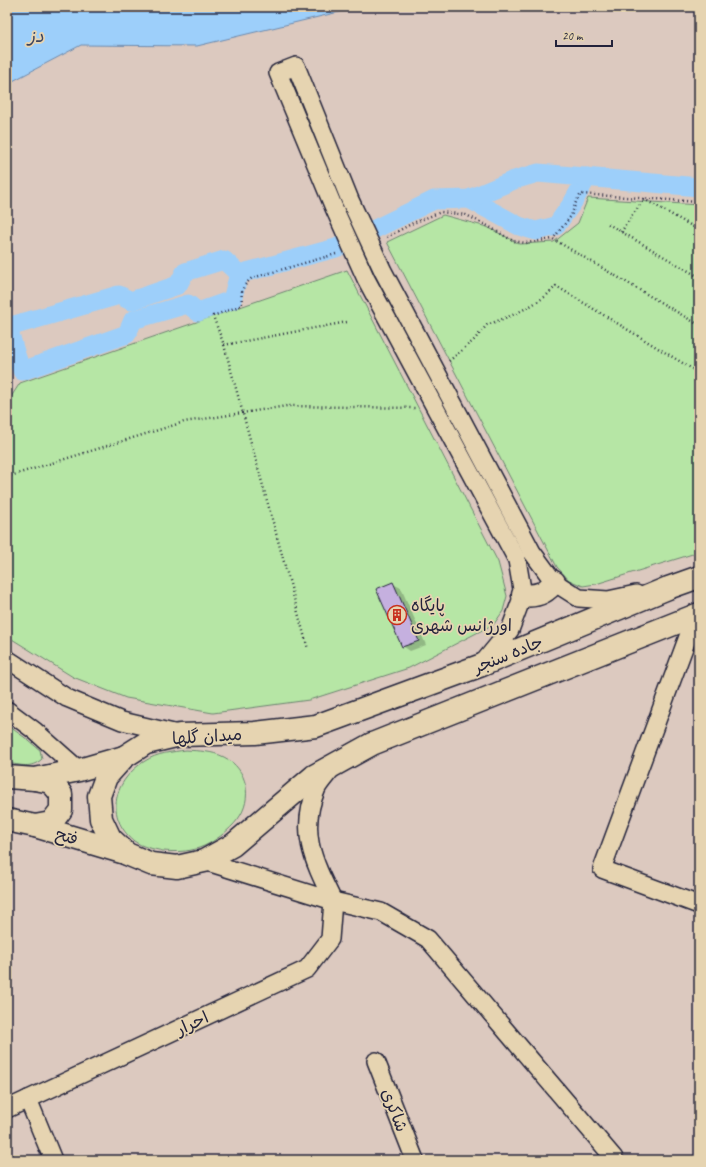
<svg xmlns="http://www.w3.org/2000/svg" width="706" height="1167" viewBox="0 0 706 1167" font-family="Caveat,'Playpen Sans Arabic',sans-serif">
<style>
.green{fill:#b6e6a5;stroke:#6c8470}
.water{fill:#9dcffa;stroke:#6c8aae}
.shadow{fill:#0003}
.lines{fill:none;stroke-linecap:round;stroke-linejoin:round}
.canal{stroke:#9dcffa;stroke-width:19}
.building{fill:#c5b0df;stroke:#22223b}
.street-casing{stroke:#22223b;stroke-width:20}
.secondary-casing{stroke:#22223b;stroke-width:25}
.path{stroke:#22223b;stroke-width:2.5;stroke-dasharray:1 3;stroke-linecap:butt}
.street{stroke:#e6d4b1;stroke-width:17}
.secondary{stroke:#e6d4b1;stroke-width:22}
.labels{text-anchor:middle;stroke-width:3.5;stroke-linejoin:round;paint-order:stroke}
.poi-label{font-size:17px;fill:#22223b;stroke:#e6d4b1;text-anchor:start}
.street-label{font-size:17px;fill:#22223b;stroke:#e6d4b1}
.water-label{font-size:18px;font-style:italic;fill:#3b4561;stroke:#e6d4b1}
</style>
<rect width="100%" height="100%" fill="#dcc9bf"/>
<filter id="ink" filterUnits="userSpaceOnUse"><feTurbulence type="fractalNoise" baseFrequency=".025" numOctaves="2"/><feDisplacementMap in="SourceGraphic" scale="8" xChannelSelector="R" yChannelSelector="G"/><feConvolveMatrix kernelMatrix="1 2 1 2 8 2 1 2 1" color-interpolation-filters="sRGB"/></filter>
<g filter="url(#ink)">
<g class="green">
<polygon points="588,198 699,205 699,552 596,584 583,586 569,580 557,567 387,242 443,215 487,227 520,244 554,242 578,223"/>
<polygon points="347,270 498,562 507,596 503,611 494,624 409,668 309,700 213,713 126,698 73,677 7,636 7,403 20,383"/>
<path d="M7,725L24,737L40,750L42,759C31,769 21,765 7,763Z"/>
<path d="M186,750C199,751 212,751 224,757C248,769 253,799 238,819C230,830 212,844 199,848C187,852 175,852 163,851C154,849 142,847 134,841C104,816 114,780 145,761C157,753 172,752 186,750Z"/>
</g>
<polygon class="water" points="7,7 360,7 197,46 81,45 7,84"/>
<polygon class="shadow" points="393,584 401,588 426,645 410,651 403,646"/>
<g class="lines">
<g class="canal">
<polyline points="469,199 519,226 536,231 556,226 573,202 587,177"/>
<polyline points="16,355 22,371 127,334 133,320 188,304 198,312 232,300 239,274"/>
<polyline points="7,360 16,355 8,327 119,295 131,301 178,285 185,272 224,260 239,274 336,248 434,200 469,199 514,180 538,173 699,187"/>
</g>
</g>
<polygon class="building" points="393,582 419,641 402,647 376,589"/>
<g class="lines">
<defs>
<g id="street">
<polyline points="696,615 602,869 699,905"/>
<polyline points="7,659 67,698 122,721 178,734"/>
<polyline points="482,664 510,630 523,595 517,560 366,279 334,208 278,73 296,66 350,200 383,271 532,552 554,582 579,598 608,600 636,594"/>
<polyline points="7,710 35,731 79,770"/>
<path d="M332,768C327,775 321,781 317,788C298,832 314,862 333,901"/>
<polyline points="204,861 333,901 381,912 428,939 614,1158 608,1160"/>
<polyline points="376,1061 415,1160"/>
<polyline points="28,1099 53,1160"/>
<polyline points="7,1109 307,969 330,939 333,901"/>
</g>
<g id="secondary">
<polyline points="699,577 668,588 482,665 316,726 255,733 180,735 146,743 124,757 106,777 99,796 101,819 110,838 127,854 151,864 177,867 204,861 233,845 314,776 372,744 699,614"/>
<path d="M523,595C537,597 546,593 554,582"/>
<polyline points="7,777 35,779 79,770 124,757"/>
<polyline points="7,820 35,826 125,853"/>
<polyline points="35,826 51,823 61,810 61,794 51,782 35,779"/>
</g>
</defs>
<use href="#street" class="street-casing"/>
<use href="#secondary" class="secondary-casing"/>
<g class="path">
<polyline points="699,202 581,194 576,202 571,216 553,239 699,325"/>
<polyline points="608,224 699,277"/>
<polyline points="621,232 644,199 699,230"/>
<polyline points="387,237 413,223 441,212 466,215 488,226 513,241 526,243 553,239"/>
<path d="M336,254L252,278C241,288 241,290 242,305L213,316L224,345L347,322"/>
<polyline points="224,345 308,649"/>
<polyline points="449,361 474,340 487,325 515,314 532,305 546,296 556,286 699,373"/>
<polyline points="7,477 184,422 287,406 415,408"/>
</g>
<use href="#street" class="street"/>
<use href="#secondary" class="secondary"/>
</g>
</g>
<defs>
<symbol id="building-ring" viewBox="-11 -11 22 22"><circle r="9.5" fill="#e6d4b1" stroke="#c8321e" stroke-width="1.5"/><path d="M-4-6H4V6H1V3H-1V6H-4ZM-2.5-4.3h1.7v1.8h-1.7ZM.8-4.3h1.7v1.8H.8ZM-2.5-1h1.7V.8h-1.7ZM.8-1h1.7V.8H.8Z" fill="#c8321e"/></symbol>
</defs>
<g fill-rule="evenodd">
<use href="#building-ring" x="386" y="604" width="22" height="22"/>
</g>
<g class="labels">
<g class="poi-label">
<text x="411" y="611">پایگاه<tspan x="411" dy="20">اورژانس شهری</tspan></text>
</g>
<g class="street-label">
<text transform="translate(508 654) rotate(-22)" y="6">جاده سنجر</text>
<text transform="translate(207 736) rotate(-4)" y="6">میدان گلها</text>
<text transform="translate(67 836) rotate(17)" y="6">فتح</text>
<text transform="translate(192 1023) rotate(-25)" y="6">احرار</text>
<text transform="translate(395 1110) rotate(69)" y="6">شاکری</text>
</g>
<g class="water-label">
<text x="36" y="42">دز</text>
</g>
</g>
<rect width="706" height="1167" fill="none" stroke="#e6d4b1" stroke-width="24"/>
<rect x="12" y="12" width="682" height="1143" fill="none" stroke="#22223b" stroke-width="1.5" filter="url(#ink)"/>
<path d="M556 40v6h56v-6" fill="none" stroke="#22223b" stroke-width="2"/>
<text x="562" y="40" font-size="12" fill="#22223b" stroke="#e6d4b1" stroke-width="3" paint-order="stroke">20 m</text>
</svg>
